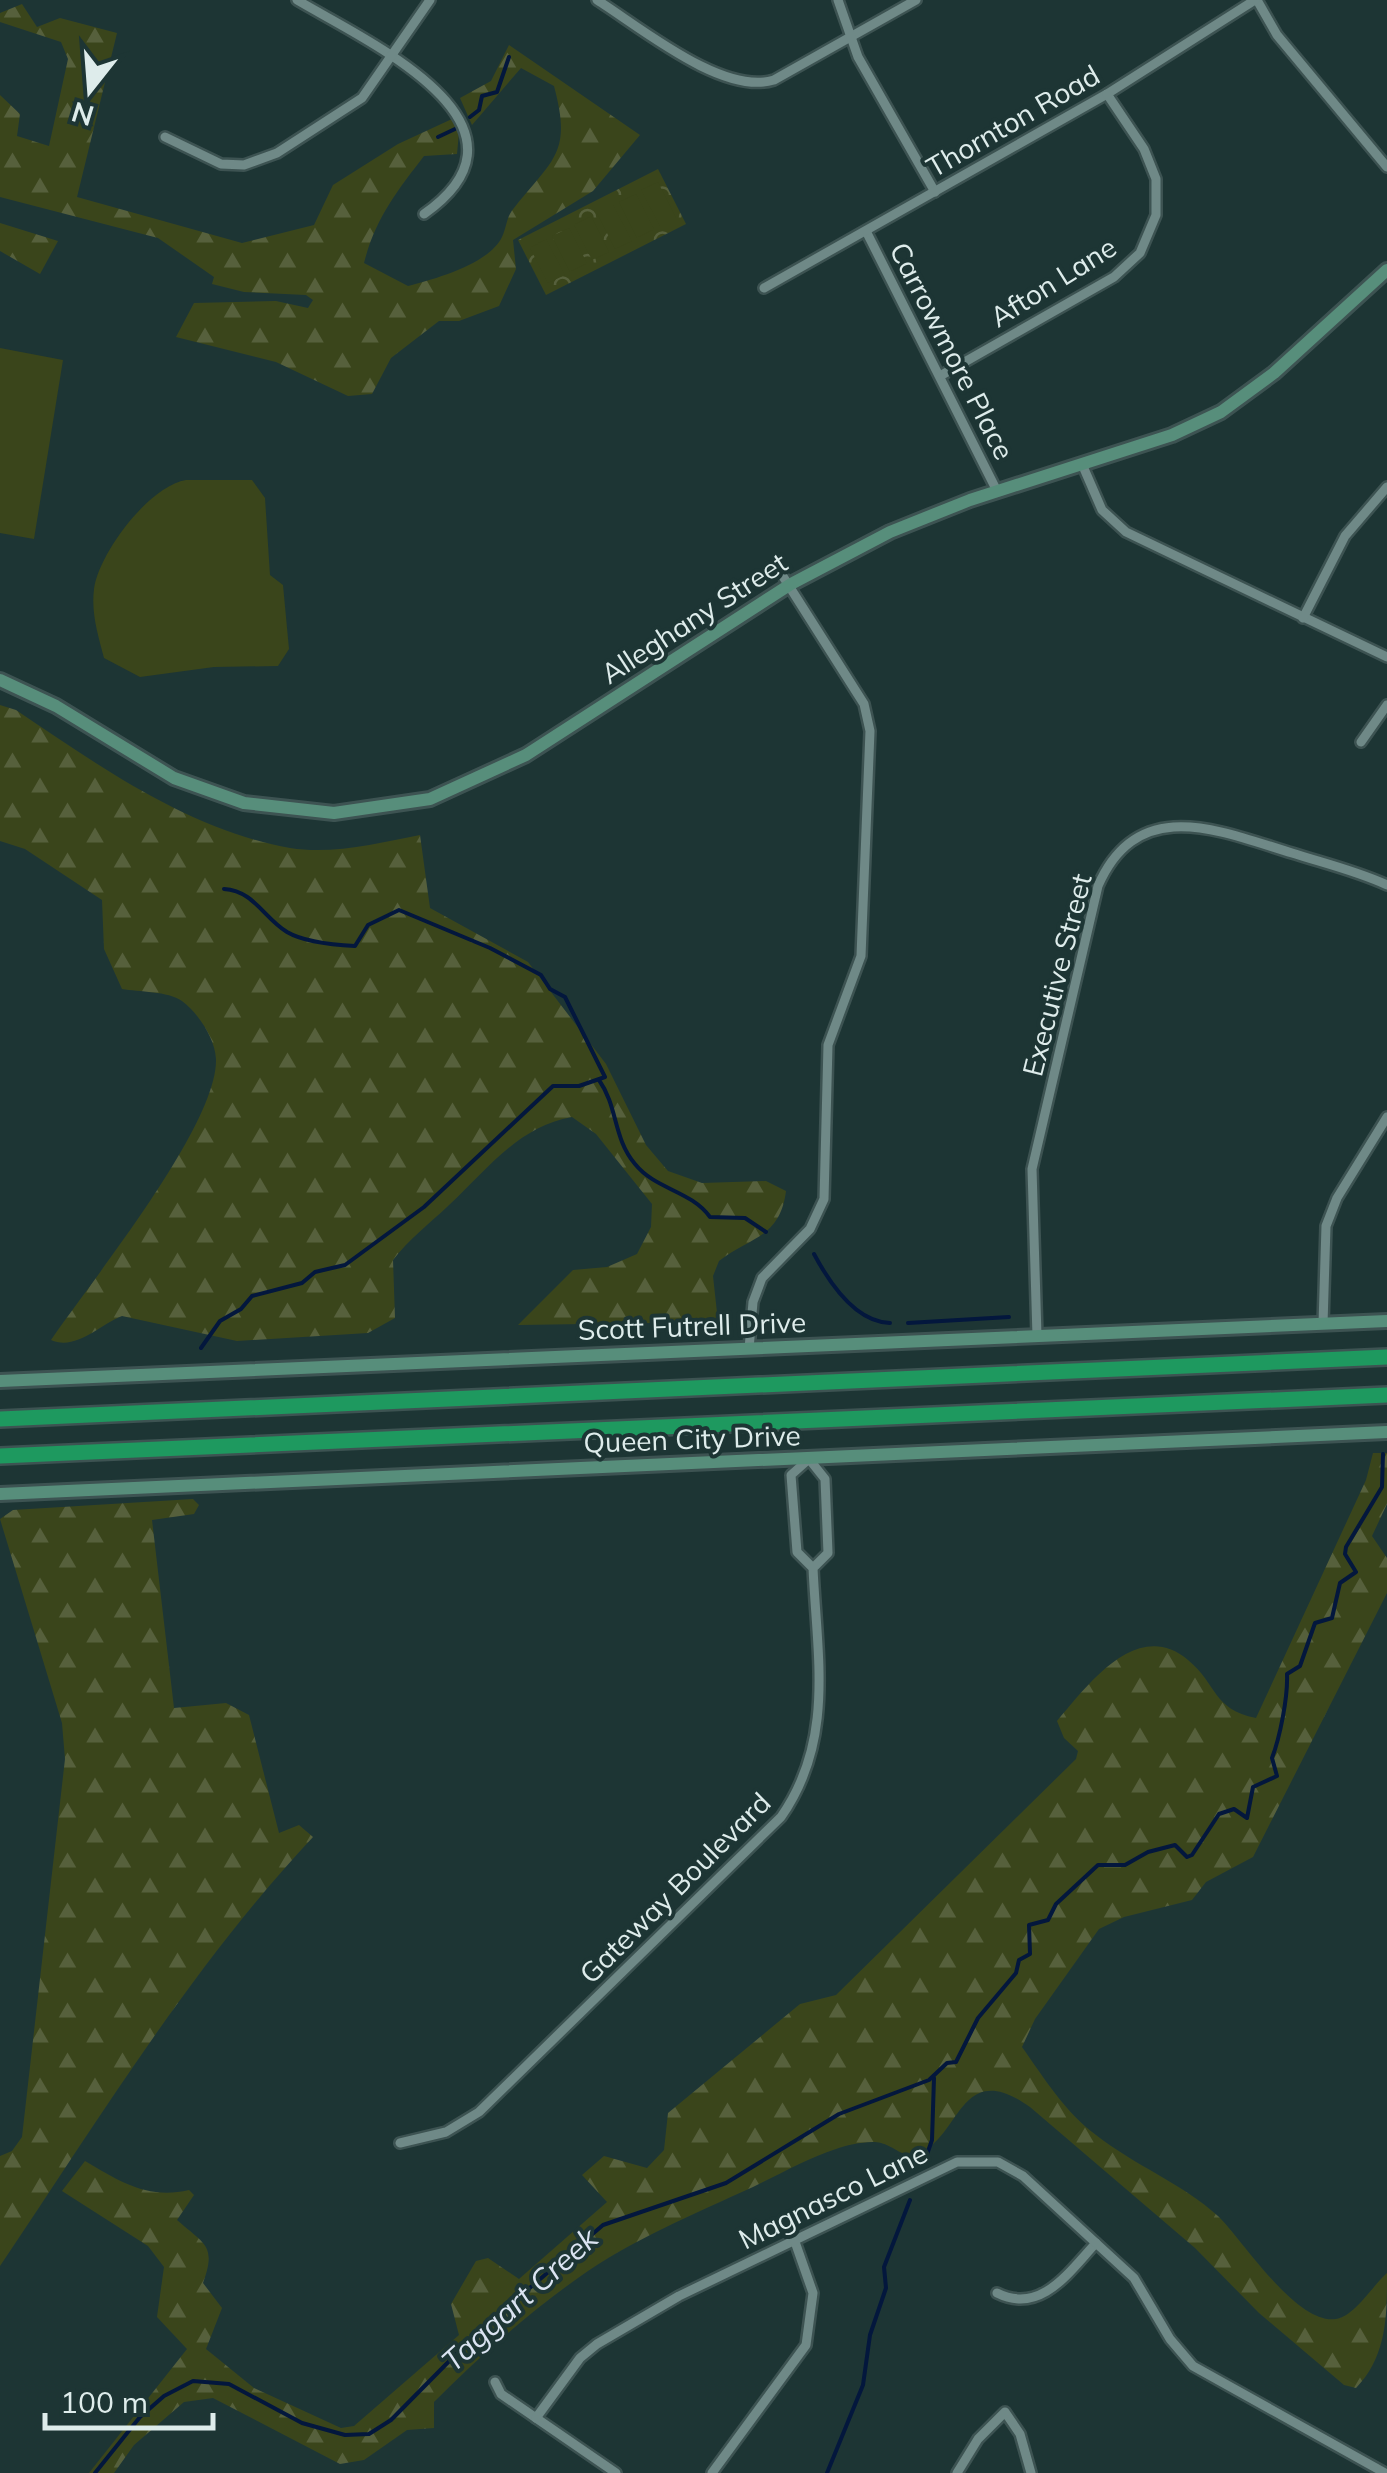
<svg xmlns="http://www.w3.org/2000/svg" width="1387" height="2473" viewBox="0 0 1387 2473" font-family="Mulish,sans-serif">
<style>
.forest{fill:url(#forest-firs)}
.park{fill:url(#park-crowns)}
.garden{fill:#3a451b}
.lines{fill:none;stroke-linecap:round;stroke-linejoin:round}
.stream{stroke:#03173d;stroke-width:4}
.street-casing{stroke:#3d5352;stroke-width:14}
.secondary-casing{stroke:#3d5352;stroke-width:18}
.highway-casing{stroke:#3d5352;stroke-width:20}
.street{stroke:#6f8987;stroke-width:9}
.secondary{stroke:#578e7b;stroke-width:12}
.highway{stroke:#1e995f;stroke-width:15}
.labels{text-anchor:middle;stroke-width:8;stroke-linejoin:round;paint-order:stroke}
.street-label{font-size:28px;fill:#deeceb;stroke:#1d3534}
.water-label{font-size:30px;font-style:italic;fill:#dbe4f2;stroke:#1d3534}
</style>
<defs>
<pattern id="forest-firs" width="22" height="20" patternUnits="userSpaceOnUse" patternTransform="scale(2.5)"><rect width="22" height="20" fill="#3a451b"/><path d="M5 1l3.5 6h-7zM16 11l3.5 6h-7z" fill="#56603c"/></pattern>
<pattern id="park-crowns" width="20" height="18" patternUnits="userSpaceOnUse" patternTransform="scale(2.5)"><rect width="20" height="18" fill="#3a451b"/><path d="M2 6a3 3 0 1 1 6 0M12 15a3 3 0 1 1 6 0" fill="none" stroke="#56603c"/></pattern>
</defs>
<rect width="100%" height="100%" fill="#1d3534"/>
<g class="forest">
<path d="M22,4L37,27L60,18L117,33L77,197L242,243L314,225L333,185L398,144L452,119L459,132L457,154L424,156C397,191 375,219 364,263L408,286C435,279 489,264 502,237C507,227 506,217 514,208C554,158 572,153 554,86L521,68L472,125L460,98L491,81L509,45L640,135L593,191L513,240L516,269L499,306L459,321H439L391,358L372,394L348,396L276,362L176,337L194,303L276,301L308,308L313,300L306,295L244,292L212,284L214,277L158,238L0,197V95L20,114L17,136L49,146L68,59L61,42L0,22V13Z"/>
<polygon points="0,223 58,241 40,274 0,251"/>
<path d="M0,705L16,710C99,766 189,830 290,848C332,855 379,843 420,835L430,908L528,962L606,1064L646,1145L668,1171L702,1183L766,1181L786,1191C780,1238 750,1237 719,1261L713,1276L718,1322L518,1325L573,1270L607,1267L637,1254L651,1227L652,1204L596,1134L572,1117C517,1127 487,1170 448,1206C429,1224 409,1239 393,1260L395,1318L368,1333L237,1341L122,1316C99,1325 76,1351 51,1340C92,1280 218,1125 216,1059C215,1038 198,1013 182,1001C168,991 139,992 122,989L104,949L102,900L25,849L0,841Z"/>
<path d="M1373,1453H1387V1504L1372,1536L1387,1558V1593L1253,1857L1206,1882L1192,1900L1124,1917L1099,1929L1035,2019L1022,2047C1044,2078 1065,2112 1096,2135C1134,2165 1183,2184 1218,2216C1243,2240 1296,2325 1336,2319C1354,2317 1374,2284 1387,2273C1387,2316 1387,2356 1356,2388L1344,2385L1259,2313L1195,2248L1030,2107C958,2056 961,2141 916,2154C902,2158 894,2146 881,2143C870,2140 847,2145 836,2149C808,2158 780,2174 753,2187C694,2214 631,2240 578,2278C527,2314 478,2358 434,2402V2428L407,2430L364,2460L340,2464L213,2398L184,2402L134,2445L114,2473H89L187,2349L157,2317L164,2267L148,2246L62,2191L85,2161C119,2181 148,2200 189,2190L194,2195L177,2220C204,2244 217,2245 203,2283L222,2308L206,2349L254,2388L341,2428L354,2426L459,2335L451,2304L476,2261L488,2258L519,2279L607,2202L582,2175L604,2156L647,2168L664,2150L668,2113L800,2004L836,1995L1076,1759L1078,1751L1064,1738L1057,1721C1087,1686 1137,1617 1188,1660C1218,1685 1212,1709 1256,1718L1366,1480Z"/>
<path d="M193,1499L199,1505L194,1514L152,1520L174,1708L226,1703L249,1715L279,1833L299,1825L313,1837C192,1966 99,2119 0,2266V2156L12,2151L22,2137L65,1759L62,1723L0,1519L13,1510Z"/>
</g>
<polygon class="park" points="658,169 686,224 546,295 518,240"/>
<g class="garden">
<polygon points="658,182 676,218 660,226 641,190"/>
<polygon points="636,194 654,229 637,238 619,202"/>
<polygon points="613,205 632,241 615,249 597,213"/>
<polygon points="591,216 609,252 592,260 574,225"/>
<polygon points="569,228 587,263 570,272 552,236"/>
<polygon points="546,239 565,275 548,283 530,248"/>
<polygon points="0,348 63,360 34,539 0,533"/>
<path d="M186,480H252L265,498L270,575L283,585L289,649L278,666L214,667L140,677L104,658C98,635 91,613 94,589C99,553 149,486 186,480Z"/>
</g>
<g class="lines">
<g class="stream">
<polyline points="470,117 479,110 482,96 497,92 509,57"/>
<polyline points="438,137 455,129"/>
<path d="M599,1080C618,1107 613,1138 635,1164C656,1190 690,1190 710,1217L745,1218L766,1232"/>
<path d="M814,1254C829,1282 855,1322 890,1323"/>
<polyline points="908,1323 1009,1317"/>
<path d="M201,1348L220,1321L241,1309L252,1296L302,1283L315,1272L345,1265L424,1207L553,1086H579L605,1077L565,997L550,989L541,975L490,948L399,910L368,925L355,946C335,945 304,942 287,932C263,917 254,891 224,889"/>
<polyline points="926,2157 932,2140 934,2078"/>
<path d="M95,2473L140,2417L164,2396L193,2381L229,2384L302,2423L345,2435L369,2434L391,2420L475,2335L603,2225L726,2183L839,2114L929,2080L947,2063L956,2062L978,2018L1016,1973L1019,1960L1030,1954L1029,1925L1048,1920L1056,1904L1098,1865H1125L1148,1852L1175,1845L1187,1857L1192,1855L1219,1814L1234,1809L1247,1818L1253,1787L1277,1776L1272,1758C1280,1737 1288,1697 1287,1674L1300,1666L1315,1623L1332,1618L1340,1583L1356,1572L1345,1554L1346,1547L1382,1487L1383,1454"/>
<polyline points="827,2473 863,2385 870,2335 886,2288 884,2267 910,2200"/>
</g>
<defs>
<g id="street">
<path d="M297,0C364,40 552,124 424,214"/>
<path d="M597,0C640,27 723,96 774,80L916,0"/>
<polyline points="838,0 858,57 935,192"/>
<polyline points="1257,0 1277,35 1387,167"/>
<polyline points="165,137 221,164 244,165 277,153 362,98 430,0"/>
<polyline points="866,231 997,491"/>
<polyline points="764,288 1107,94 1255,0"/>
<polyline points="940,376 1114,277 1140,253 1156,215 1156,179 1144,149 1107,94"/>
<polyline points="1082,464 1102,510 1126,532 1387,657"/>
<polyline points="1303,618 1345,536 1387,487"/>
<polyline points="1361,742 1387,705"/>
<polyline points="1323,1324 1326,1226 1337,1198 1387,1117"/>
<path d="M1037,1336L1032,1169L1098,886C1138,794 1220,831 1292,853C1323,863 1357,871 1387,885"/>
<polyline points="749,1349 753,1302 762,1278 810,1229 824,1199 828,1045 861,956 870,731 864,704 777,567"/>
<path d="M400,2143L446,2132L479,2112L781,1817C835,1740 817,1657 813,1568L797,1552L791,1475L809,1459L825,1479L828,1553L813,1568"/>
<path d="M997,2293C1041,2315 1069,2272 1096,2243"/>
<polyline points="495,2382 501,2394 616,2473"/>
<polyline points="536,2418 580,2358 597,2344 679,2296 957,2162 998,2162 1023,2176 1134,2278 1170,2339 1193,2366 1385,2473"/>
<polyline points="712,2473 806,2345 813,2293 794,2239"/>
<polyline points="957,2473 978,2439 1005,2412 1020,2434 1031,2473"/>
</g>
<g id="secondary">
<polyline points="0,680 56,706 174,778 244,803 334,813 430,799 526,755 791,584 890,532 970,500 1172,435 1221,412 1274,373 1387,270"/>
<polyline points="0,1381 1387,1321"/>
<polyline points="0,1494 1387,1432"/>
</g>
<g id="highway">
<polyline points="0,1419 1387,1357"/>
<polyline points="0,1456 1387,1395"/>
</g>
</defs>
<use href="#street" class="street-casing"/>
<use href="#secondary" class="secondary-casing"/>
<use href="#highway" class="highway-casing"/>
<use href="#street" class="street"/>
<use href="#secondary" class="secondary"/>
<use href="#highway" class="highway"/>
</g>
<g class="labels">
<g class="street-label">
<text transform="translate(1013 121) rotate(-30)" y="10">Thornton Road</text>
<text transform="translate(1053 282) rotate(-32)" y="10">Afton Lane</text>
<text transform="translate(952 351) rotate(63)" y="10">Carrowmore Place</text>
<text transform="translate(694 618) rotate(-33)" y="10">Alleghany Street</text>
<text transform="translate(1057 975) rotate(-76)" y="10">Executive Street</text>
<text transform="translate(692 1326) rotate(-2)" y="10">Scott Futrell Drive</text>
<text transform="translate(692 1439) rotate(-2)" y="10">Queen City Drive</text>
<text transform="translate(675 1888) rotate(-45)" y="10">Gateway Boulevard</text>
<text transform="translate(833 2196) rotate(-26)" y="10">Magnasco Lane</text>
</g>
<g class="water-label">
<text transform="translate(520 2300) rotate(-42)" y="10">Taggart Creek</text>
</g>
</g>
<g transform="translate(90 90) rotate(197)" stroke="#1d3534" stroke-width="8" paint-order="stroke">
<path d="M0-8L18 38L0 25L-18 38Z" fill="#deeceb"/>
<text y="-15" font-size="28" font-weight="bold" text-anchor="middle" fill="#deeceb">N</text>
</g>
<path d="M45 2413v15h168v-15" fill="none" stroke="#deeceb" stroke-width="5"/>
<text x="60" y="2413" font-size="30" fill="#deeceb" stroke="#1d3534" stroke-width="8" paint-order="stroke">100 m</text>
</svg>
